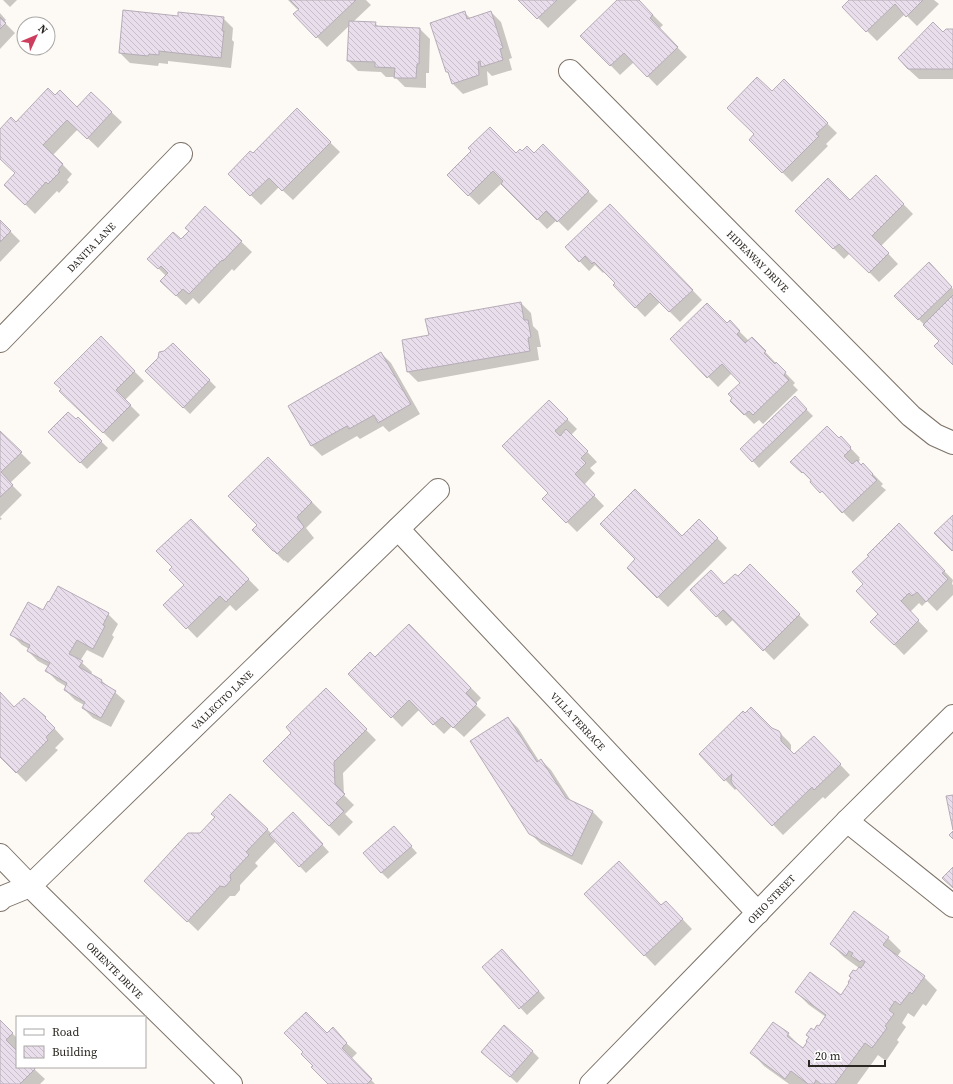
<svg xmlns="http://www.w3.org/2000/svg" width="953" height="1084" viewBox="0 0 953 1084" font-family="'Source Serif 4',serif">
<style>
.shadow{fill:#0003}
.building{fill:url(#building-back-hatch);stroke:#b6acb8}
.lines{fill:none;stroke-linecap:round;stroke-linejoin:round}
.street-casing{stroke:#7c7268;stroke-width:24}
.secondary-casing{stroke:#7c7268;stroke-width:24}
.street{stroke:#fff;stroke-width:22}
.secondary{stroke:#fff;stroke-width:22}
.labels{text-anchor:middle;stroke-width:3;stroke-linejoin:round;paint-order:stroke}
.street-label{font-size:10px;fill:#2a2621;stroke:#fff}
</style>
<defs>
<pattern id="building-back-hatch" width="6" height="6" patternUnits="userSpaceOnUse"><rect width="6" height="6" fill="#e9deeb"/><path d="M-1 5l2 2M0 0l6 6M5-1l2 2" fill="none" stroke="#c8bec9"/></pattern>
</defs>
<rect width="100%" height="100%" fill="#fdf9f4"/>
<g class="shadow">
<polygon points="3,0 17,0 10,7"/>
<polygon points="288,0 366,0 371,5 353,22 375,23 380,28 420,29 430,39 429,73 426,73 426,88 405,87 395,77 386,77 381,72 358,71 348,61 350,25 327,47 294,14 300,9 297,9"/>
<polygon points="520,0 577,0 548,28"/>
<polygon points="618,0 638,0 663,25 659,29 687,57 657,86 634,62 620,75 582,36"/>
<polygon points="850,0 934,0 939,4 917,26 905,14 877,41 843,7"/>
<polygon points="464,12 471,19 491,12 501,22 512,58 509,59 512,70 492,76 487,71 488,85 463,94 453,84 451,75 447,72"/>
<polygon points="0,13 6,20 4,22 15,33 0,49"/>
<polygon points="179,17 223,18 233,28 232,40 234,42 231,68 168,61 168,64 159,63 158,66 130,63 120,53"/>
<polygon points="953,30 953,79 919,79 908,69 943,33"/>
<polygon points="784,81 837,133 826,144 828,146 792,182 750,140 755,134 772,93"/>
<polygon points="91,93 122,122 98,148 78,129 53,155 72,174 67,180 69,182 59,193 57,191 35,214 16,195 16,173 0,158 0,130 16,123 55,97 77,108"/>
<polygon points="297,110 340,152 293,200 279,187 261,205 229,174 253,155"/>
<polygon points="543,145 598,201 568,231 557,220 547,229 502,183 479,205 448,175 516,154 534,155"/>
<polygon points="876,176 913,214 881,246 898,264 879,282 850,253 844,259 796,211 850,202"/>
<polygon points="206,208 252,252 234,271 232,269 199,304 193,298 186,305 161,281 166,276 158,268 190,231"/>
<polygon points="620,215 702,300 680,322 660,302 645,317 614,285 616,284 605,271 603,273 595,265 589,271 566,247"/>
<polygon points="0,221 20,241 0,262"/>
<polygon points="929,264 953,289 953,364 940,341 896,296"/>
<polygon points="521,303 531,313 533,326 538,331 541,347 537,347 539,360 418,382 408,372"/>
<polygon points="730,322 749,341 752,338 795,383 793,385 798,390 763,424 759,420 754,424 731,401 741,383 732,373 718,387 671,339 727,324"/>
<polygon points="101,338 144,381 125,400 140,415 113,442 61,391"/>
<polygon points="173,344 216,387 190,414 147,371"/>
<polygon points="381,353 391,363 420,414 389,432 383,426 360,439 357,436 322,456 312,446 289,406"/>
<polygon points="795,398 813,416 759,468 742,449"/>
<polygon points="549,401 577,429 571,435 597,462 590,468 595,473 584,485 604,506 577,532 544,499 549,493"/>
<polygon points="78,419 108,448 87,469 50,432 76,421"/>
<polygon points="0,432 31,463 10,483 22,495 0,517 2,519 0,520"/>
<polygon points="841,438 860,458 859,458 860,460 858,462 862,466 863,464 883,484 881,486 886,490 853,522 792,462"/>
<polygon points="268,458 322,512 306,528 314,538 288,563 284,560 284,561 253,530 259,525"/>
<polygon points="699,520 727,548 668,607 628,568 682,537"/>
<polygon points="201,530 259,590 236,611 230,605 197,638 165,605 186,585 173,567 157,551 170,538 172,539"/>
<polygon points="909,535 953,580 952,584 953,585 953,595 937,611 927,601 922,606 919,603 910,612 928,631 904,655 872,622 880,614 864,584"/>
<polygon points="750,565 809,625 774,660 734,619 726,626 692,590 724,586 738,577"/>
<polygon points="43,612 108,614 118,624 112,635 114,637 103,658 87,650 80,661 92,672 91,675 102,681 125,701 111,727 93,718 83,708 84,705 75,700 65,690 67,687 57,681 47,671 49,667 38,661 28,651 29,649 22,645 12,635"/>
<polygon points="409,625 481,698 475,704 486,715 464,737 452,726 444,734 419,710 402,727 350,674 375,658"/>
<polygon points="326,689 376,740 343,773 344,795 354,805 345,814 353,822 339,836 265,761 293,733"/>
<polygon points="0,694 14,708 24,699 45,718 64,739 55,748 58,750 26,782 0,756"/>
<polygon points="508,718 518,728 539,761 541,760 551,770 571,801 593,812 603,822 582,865 541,844 530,833"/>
<polygon points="772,729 779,732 789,742 791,745 791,752 795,756 814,737 850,775 825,799 823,797 783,835 737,788 735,790 700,754"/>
<polygon points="300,820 329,852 306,873 276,841 255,863 258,866 240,885 240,890 235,896 230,896 198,931 155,890 267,829 272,834"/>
<polygon points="400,834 417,853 388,879 381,872"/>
<polygon points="586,894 661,906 666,902 692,929 655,966"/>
<polygon points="888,938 901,951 897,957 924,977 937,990 926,1006 923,1004 914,1017 908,1013 902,1023 906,1027 897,1040 899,1042 886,1061 878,1055 857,1084 789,1084 764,1066 752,1053 773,1023 788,1034 803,1049 814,1032 819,1028 826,1017 809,1005 796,992 841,996 859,968 844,957 831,944"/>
<polygon points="509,957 545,998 527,1015 483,967"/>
<polygon points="0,1021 17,1038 17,1049 16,1051 17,1052 17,1067 32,1067 45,1079 40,1084 0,1084"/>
<polygon points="327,1034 342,1039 357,1053 351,1059 375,1084 329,1084 314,1066"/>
<polygon points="532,1051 539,1058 517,1083 482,1052"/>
</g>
<g class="building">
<polygon points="290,0 356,0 316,38 293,14 299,9"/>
<polygon points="518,0 557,0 537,19"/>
<polygon points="617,0 639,0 653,15 650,18 678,47 647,77 624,53 610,66 580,36"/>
<polygon points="849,0 923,0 906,17 895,4 866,32 842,7"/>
<polygon points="123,10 178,16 178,12 224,17 222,31 224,31 221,58 159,51 159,55 149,54 148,56 119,53"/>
<polygon points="465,11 467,19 491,11 503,48 500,49 503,60 481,67 480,61 478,62 479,75 452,84 448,72 446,72 430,23"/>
<polygon points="0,17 6,23 0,29"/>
<polygon points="349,21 376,22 375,26 420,28 419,64 417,64 416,78 394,78 395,68 375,67 375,62 347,61"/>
<polygon points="933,22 943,32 946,29 953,29 953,69 908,69 898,58"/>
<polygon points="757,77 772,91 784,79 828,123 816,134 819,136 782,173 749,140 754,134 727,108"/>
<polygon points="48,88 55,95 60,90 77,107 91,92 112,112 87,139 67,120 43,145 63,164 58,170 60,172 48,184 46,182 25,205 4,185 15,173 0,159 0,129 11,117 16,122"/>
<polygon points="297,108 331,142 282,191 269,178 250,196 228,174 250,151 253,153"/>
<polygon points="490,127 516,153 520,149 522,151 527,146 534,153 543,144 589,191 557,222 546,211 537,220 501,184 503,181 493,171 468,196 447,175 471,151 468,148"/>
<polygon points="876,175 904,204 872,236 889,253 869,273 839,244 833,249 795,211 828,178 850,200"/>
<polygon points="610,204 693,290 669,312 650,293 635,308 613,285 615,283 594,262 592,264 585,256 579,262 565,247"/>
<polygon points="205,206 242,241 223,261 222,260 189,294 183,289 176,296 160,281 168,273 161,266 158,269 147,259 173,232 181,239 189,231 185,228"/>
<polygon points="0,220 11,231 0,242"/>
<polygon points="929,262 952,287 918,320 894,296"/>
<polygon points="953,295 953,365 934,346 939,341 923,325"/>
<polygon points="521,302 524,320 528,320 531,337 528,338 530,351 407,372 402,340 429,335 425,319"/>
<polygon points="707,303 727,323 730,320 740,331 737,334 745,343 752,337 766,351 764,353 775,364 776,362 786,372 784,375 789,380 753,415 749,411 744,415 730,401 732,398 728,394 740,383 722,364 707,378 670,339"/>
<polygon points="101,336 135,371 116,390 131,405 103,433 59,391 61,389 54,383"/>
<polygon points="173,343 210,380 183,408 145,371 158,358 159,352 164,351"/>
<polygon points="381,352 411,404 378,423 374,415 349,429 347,426 311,446 288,406"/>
<polygon points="795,396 807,409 752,462 740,449"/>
<polygon points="549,400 568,419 555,431 560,436 566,429 588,451 581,458 586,463 575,474 595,495 566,523 542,499 548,493 502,446"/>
<polygon points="68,412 76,419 78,417 102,441 80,463 48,432"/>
<polygon points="827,426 839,438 841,436 851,447 850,448 851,449 844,456 852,464 857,460 861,465 863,463 873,474 872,475 877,480 842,513 822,491 820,493 810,482 811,480 803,472 802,473 790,462"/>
<polygon points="0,431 22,452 1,472 13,485 0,497"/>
<polygon points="268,457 312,502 297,517 304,527 277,554 274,551 273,551 252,530 257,525 228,496"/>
<polygon points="635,489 682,536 699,519 718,538 657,598 627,568 635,559 600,524"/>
<polygon points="953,515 953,550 952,551 934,533"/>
<polygon points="191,519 249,579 226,602 220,596 186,629 163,605 184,585 169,570 172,567 156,551"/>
<polygon points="899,523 945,571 942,573 948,579 926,602 917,592 912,596 909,593 901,601 919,620 894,645 870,622 878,614 856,591 863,584 852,572 869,556 867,555"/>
<polygon points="750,564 800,614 763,651 723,610 716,617 690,590 711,570 724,584 735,574 738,576"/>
<polygon points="58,586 109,613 103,625 105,626 93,649 77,640 69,654 83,661 79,667 102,680 101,682 116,691 101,718 82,708 85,702 64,690 67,683 45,671 50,663 27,651 30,645 10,635 28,602 43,610 48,601 49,602"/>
<polygon points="409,624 471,688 466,693 477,704 453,728 442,717 433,725 409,700 391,718 348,674 370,652 375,657"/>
<polygon points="326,688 367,729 334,762 335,784 345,794 336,803 344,811 329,826 263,761 291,733 286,727"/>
<polygon points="0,692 14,707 24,698 46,717 45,718 55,728 46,737 48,740 16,773 0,757"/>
<polygon points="751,707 772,728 779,731 781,734 781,741 794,754 814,736 841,764 814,790 812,787 772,826 733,785 731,781 732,774 724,781 699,754 743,711 745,713"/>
<polygon points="508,717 537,762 541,759 566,798 593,811 572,856 529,834 470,741"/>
<polygon points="230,794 268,829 246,852 249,855 230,875 231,880 225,887 220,886 187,922 144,881 188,833 200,833 215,817 211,814"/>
<polygon points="953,795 953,830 946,796"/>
<polygon points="293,812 323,844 299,867 269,835"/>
<polygon points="394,826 412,846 381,873 363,853"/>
<polygon points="953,831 953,839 949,835"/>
<polygon points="619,861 661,905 666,901 683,919 644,956 584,894"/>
<polygon points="953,867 953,888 942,878"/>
<polygon points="854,911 889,937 883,945 925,976 912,994 910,992 900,1005 895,1001 889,1010 894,1014 885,1026 887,1028 872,1048 865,1043 835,1084 821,1084 816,1080 814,1084 808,1084 791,1071 785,1079 750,1053 773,1022 789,1033 787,1036 803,1048 807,1042 806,1041 809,1037 806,1035 811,1028 814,1030 817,1025 819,1026 826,1015 795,992 810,972 841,995 849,983 848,982 851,978 849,976 853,970 856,971 859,967 861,968 865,962 862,960 860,962 851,956 853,953 849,951 846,956 830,944"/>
<polygon points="502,949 539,991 519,1009 482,967"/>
<polygon points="306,1012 327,1033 333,1027 347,1043 342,1048 372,1079 367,1084 328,1084 311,1067 313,1066 301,1054 303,1052 284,1033"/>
<polygon points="0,1020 13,1033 6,1040 17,1051 17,1067 34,1067 35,1069 20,1084 0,1084"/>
<polygon points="504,1025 533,1051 510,1077 481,1052"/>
</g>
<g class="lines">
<defs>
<g id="street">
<polyline points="570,71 911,416 935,435 953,443"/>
<polyline points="0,341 181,154"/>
<polyline points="398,529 758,913"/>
<polyline points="847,821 953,906"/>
<polyline points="30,886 231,1084"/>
<polyline points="0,900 3,897 30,886 438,490"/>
<polyline points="591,1084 847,821 953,716"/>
</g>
<polyline id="secondary" points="0,855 30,886"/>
</defs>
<use href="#street" class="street-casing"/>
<use href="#secondary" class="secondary-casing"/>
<use href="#street" class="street"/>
<use href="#secondary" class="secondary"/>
</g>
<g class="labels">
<g class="street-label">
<text transform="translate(91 247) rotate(-46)" y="4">DANITA LANE</text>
<text transform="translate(758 261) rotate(45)" y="4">HIDEAWAY DRIVE</text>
<text transform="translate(222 700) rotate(-44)" y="4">VALLECITO LANE</text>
<text transform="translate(578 721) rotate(47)" y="4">VILLA TERRACE</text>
<text transform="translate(771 899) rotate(-46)" y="4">OHIO STREET</text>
<text transform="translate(115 970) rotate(45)" y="4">ORIENTE DRIVE</text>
</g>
</g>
<rect x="16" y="1016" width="130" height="52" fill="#ffffff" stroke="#aaa8a6"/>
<rect x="24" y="1029" width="20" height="6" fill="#ffffff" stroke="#aaa8a6"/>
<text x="52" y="1036" font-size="12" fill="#2a2621">Road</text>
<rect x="24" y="1046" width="20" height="12" fill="url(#building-back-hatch)" stroke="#aaa8a6"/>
<text x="52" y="1056" font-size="12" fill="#2a2621">Building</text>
<g transform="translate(36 36) rotate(46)"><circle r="19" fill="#ffffff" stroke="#aaa8a6"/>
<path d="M0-3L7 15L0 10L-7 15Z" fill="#cd3d5d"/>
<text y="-6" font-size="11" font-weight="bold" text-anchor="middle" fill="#2a2621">N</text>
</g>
<path d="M809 1060v6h76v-6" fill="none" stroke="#2a2621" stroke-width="2"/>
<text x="815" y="1060" font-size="12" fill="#2a2621" stroke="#ffffff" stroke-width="3" paint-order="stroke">20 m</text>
</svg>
